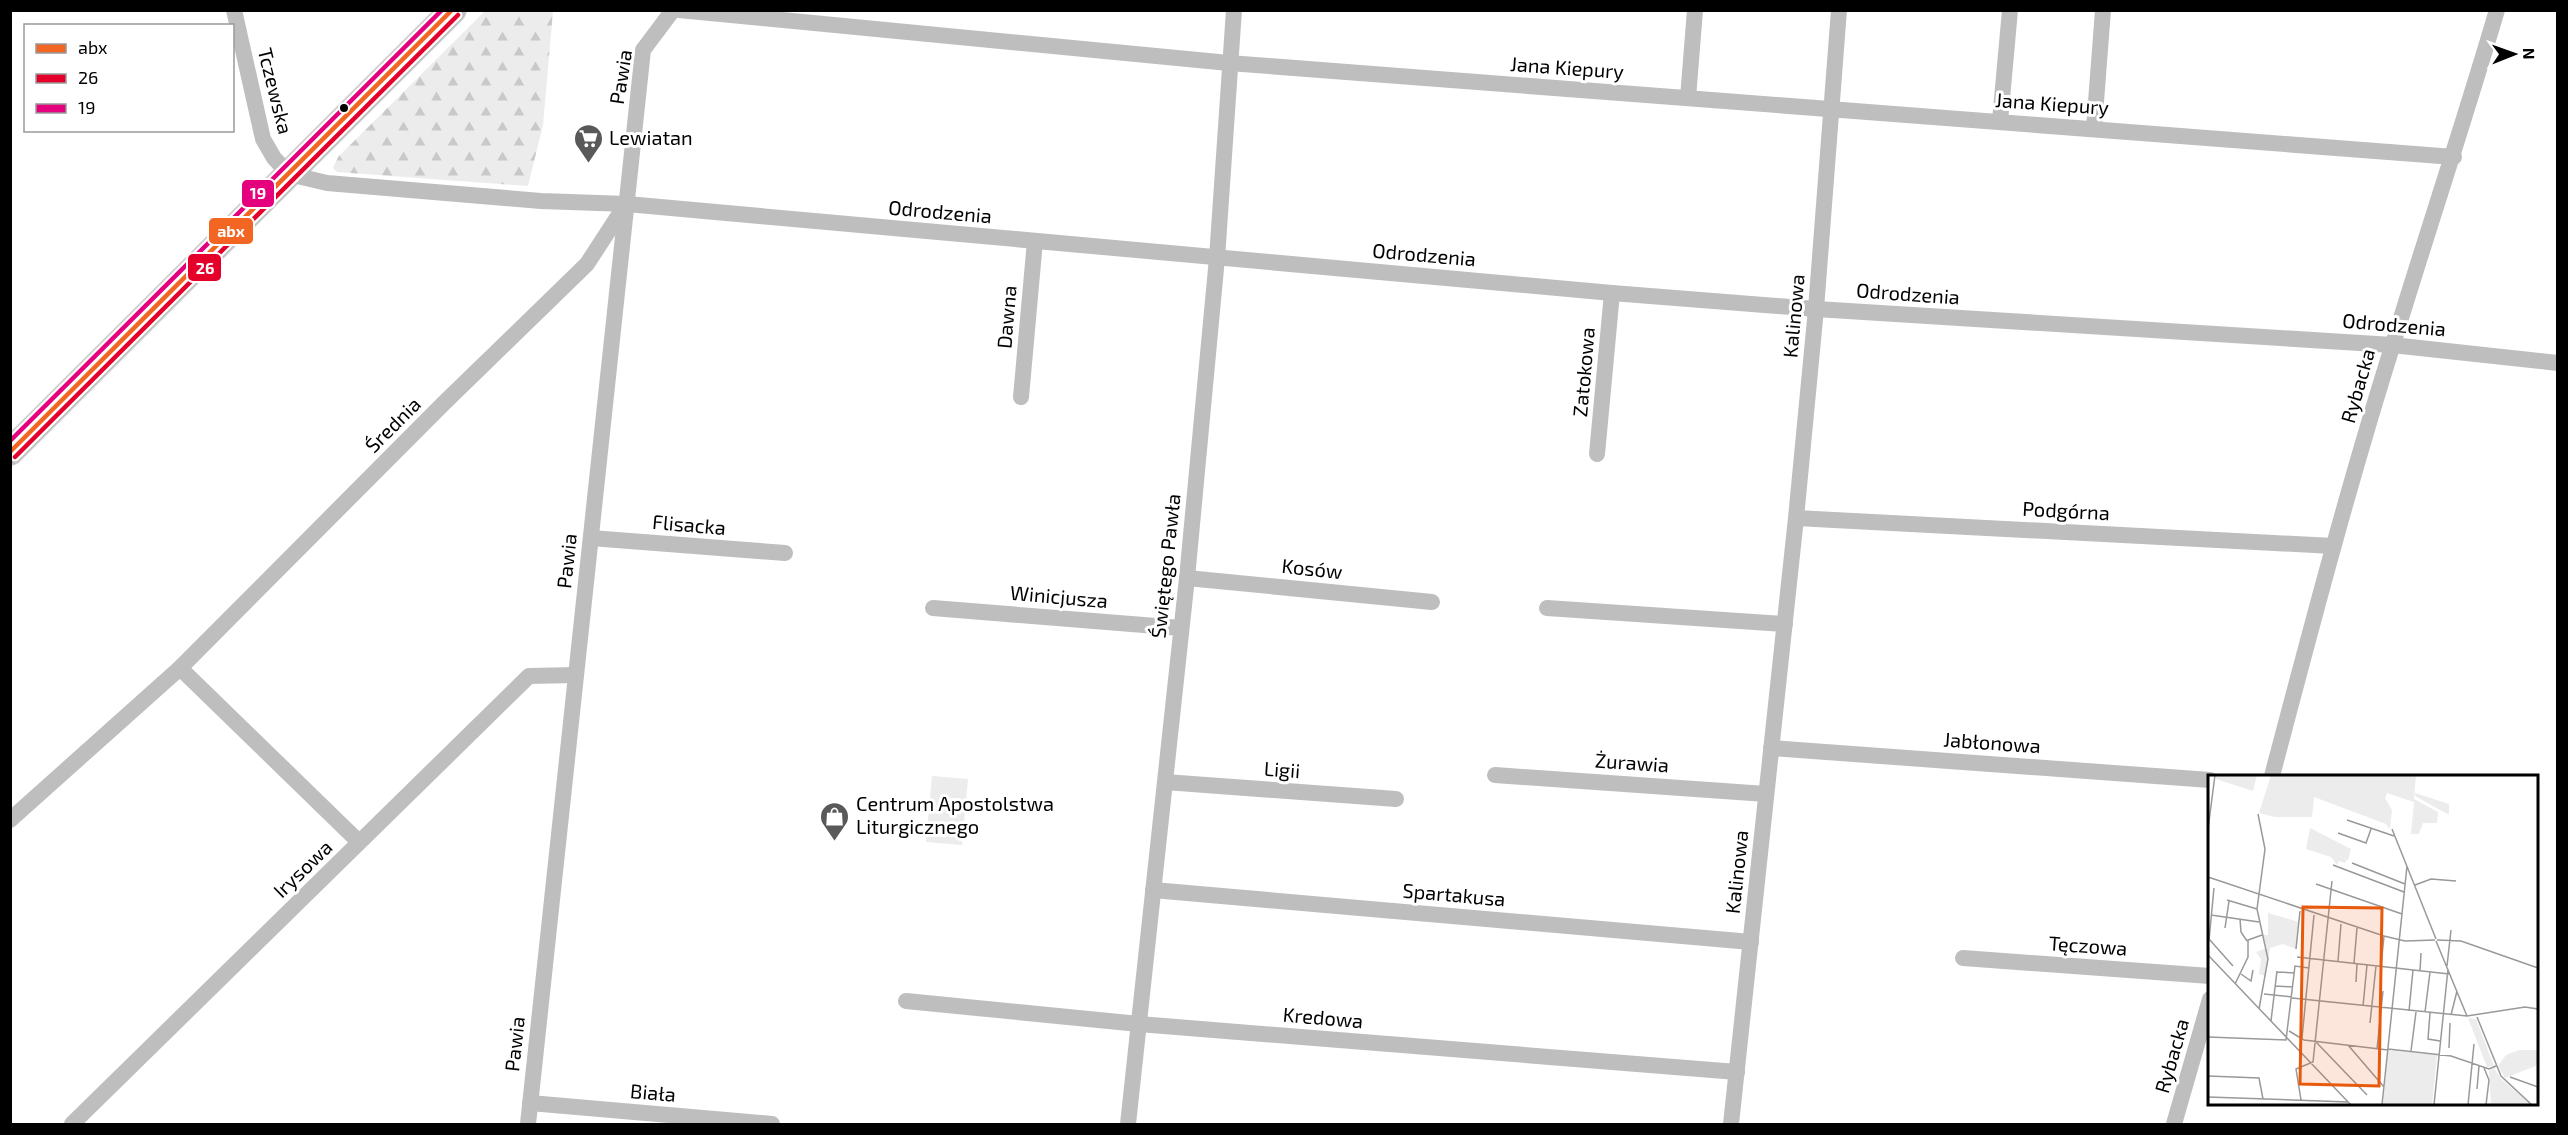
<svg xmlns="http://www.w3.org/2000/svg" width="2568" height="1135" viewBox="0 0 2568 1135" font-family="'Exo 2',sans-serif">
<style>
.grass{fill:#ececec}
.forest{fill:url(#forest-firs)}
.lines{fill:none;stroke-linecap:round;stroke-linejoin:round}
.primary-casing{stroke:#dbdbdb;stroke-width:28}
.street{stroke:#bebebe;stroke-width:16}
.primary{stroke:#bebebe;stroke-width:26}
.bus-1-casing{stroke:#fff;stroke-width:9}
.bus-2-casing{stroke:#fff;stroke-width:9}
.bus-3-casing{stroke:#fff;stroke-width:9}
.bus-1{stroke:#f26522;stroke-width:4.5}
.bus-2{stroke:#e4002b;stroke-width:4.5}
.bus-3{stroke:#e5007d;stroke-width:4.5}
.bus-dot{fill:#000;stroke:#fff;stroke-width:2}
.labels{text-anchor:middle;stroke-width:6;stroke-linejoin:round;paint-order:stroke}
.street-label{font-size:20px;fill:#000;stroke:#fff}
.poi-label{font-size:20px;fill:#000;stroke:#fff;text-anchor:start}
.inset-road{fill:none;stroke:#999;stroke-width:1.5}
.view{fill:#e8590c;fill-opacity:0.15;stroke:#e8590c;stroke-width:3}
.inset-edge{fill:none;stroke:#000;stroke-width:3}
.line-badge{stroke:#fff;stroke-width:2}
.badge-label{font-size:16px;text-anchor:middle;font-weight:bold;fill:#fff}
</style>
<defs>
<pattern id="forest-firs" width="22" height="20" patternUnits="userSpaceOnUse" patternTransform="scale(1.5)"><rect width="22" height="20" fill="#ececec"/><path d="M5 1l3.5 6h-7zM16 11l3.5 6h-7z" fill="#c9c9c9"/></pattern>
</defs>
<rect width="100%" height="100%" fill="#fff"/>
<polygon class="grass" points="932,776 968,779 962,845 926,842"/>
<polygon class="forest" points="485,11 553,11 543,125 528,186 337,172 333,168 338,157"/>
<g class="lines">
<defs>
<polyline id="primary" points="10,452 453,10"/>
</defs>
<use href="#primary" class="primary-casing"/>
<g class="street">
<polyline points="234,10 263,139 274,158 289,174 327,183 541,201 627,204 1612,293 1816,309 2392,345 2558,363"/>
<polyline points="679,10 1229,63 2454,157"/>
<polyline points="1688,98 1695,10"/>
<polyline points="2000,121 2010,10"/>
<polyline points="2094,128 2103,10"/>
<polyline points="1021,397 1035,241"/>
<polyline points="1597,454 1612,293"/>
<polyline points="1796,518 2333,546"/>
<polyline points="591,538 785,553"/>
<polyline points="1187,578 1432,602"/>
<polyline points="933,608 1181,628"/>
<polyline points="1547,608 1785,624"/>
<polyline points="180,668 359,842"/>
<polyline points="1771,748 2210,780"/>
<polyline points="1495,775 1766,794"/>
<path d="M2272,776C2310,632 2348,487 2393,344C2427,233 2464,122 2497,10"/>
<polyline points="1165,782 1396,799"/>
<polyline points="10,820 180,668 444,403 587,264 624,207"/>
<polyline points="1153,890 1751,942"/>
<polyline points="1963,958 2210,976"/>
<polyline points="906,1001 1139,1024 1737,1072"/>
<polyline points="530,1103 772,1124"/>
<polyline points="72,1124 529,676 576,675"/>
<polyline points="528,1124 643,50 673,10"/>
<polyline points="1128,1124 1187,578 1217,258 1234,10"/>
<polyline points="1731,1124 1796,518 1816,309 1839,10"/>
<polyline points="2174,1124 2210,999"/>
</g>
<use href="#primary" class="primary"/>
<defs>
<polyline id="bus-1" points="10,452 452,10"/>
<polyline id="bus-2" points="15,457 458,15"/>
<polyline id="bus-3" points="10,441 442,10"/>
</defs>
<use href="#bus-1" class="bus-1-casing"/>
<use href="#bus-2" class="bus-2-casing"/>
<use href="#bus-3" class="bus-3-casing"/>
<use href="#bus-1" class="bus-1"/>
<use href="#bus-2" class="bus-2"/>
<use href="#bus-3" class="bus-3"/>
</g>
<defs>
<symbol id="supermarket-pin" viewBox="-11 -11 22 30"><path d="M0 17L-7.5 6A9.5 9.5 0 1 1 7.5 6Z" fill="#595959" stroke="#fff"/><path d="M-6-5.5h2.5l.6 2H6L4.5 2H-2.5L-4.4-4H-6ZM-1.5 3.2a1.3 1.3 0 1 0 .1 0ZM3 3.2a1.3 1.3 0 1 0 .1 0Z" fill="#fff"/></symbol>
<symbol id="shop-pin" viewBox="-11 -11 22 30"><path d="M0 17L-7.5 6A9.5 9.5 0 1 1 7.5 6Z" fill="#595959" stroke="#fff"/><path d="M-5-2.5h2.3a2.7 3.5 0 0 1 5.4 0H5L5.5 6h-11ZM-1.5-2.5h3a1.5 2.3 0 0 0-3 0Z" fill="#fff"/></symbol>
</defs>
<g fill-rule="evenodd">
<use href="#supermarket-pin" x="572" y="122" width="33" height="45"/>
<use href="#shop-pin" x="818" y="800" width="33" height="45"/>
</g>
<circle class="bus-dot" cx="344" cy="108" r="5"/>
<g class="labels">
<g class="street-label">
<text transform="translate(1567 68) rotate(4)" y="7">Jana Kiepury</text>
<text transform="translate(621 77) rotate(-81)" y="7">Pawia</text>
<text transform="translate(275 91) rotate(76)" y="7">Tczewska</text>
<text transform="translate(2052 104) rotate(4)" y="7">Jana Kiepury</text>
<text transform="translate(940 212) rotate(5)" y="7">Odrodzenia</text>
<text transform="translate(1424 255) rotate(5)" y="7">Odrodzenia</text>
<text transform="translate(1908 294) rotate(4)" y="7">Odrodzenia</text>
<text transform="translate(1794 316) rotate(-85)" y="7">Kalinowa</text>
<text transform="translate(1007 317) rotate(-85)" y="7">Dawna</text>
<text transform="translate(2394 325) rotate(5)" y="7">Odrodzenia</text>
<text transform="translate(1584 372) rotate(-85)" y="7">Zatokowa</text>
<text transform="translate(2358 386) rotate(-74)" y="7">Rybacka</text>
<text transform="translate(393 425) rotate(-45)" y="7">Średnia</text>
<text transform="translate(2066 511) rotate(3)" y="7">Podgórna</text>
<text transform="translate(689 525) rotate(5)" y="7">Flisacka</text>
<text transform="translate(567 561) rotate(-84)" y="7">Pawia</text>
<text transform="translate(1166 566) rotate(-84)" y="7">Świętego Pawła</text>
<text transform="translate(1312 569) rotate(6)" y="7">Kosów</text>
<text transform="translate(1059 597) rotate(5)" y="7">Winicjusza</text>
<text transform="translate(1992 743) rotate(4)" y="7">Jabłonowa</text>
<text transform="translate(1632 763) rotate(4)" y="7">Żurawia</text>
<text transform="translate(1282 770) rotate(4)" y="7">Ligii</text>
<text transform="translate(303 869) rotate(-44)" y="7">Irysowa</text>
<text transform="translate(1737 872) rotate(-84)" y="7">Kalinowa</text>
<text transform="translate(1454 895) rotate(5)" y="7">Spartakusa</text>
<text transform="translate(2088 946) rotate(4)" y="7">Tęczowa</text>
<text transform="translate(1323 1018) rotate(5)" y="7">Kredowa</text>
<text transform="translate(515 1044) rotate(-84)" y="7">Pawia</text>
<text transform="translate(2172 1056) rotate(-74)" y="7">Rybacka</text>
<text transform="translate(653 1093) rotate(5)" y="7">Biała</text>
</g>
<g class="poi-label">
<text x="609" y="145">Lewiatan</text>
<text x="856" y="811">Centrum Apostolstwa<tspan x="856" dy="23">Liturgicznego</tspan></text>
</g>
</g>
<g transform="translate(2208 775)">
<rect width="330" height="330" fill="#fff"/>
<path d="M311,275H330V290L297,303L290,291L298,280Z" fill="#ececec"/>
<path d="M63,0H208L206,24L230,37L229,48H215L211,59H203L206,27L179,18L177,23L184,35L182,54L178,49L106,22L104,42H67L51,38ZM207,18L241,29V40L207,21ZM102,53L143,74L140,85L126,79L139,85L137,88L131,86L129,90L123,82L98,74ZM60,138L91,147L88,174L75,169L62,173L57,201L51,199L53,184L48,177L59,173L55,160H60ZM260,243L268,244L286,291L279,292ZM286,293L293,304L324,330H283L281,296Z" fill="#ececec"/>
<path d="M8,0H49L45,16L8,4ZM180,275L229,280L224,330H175Z" fill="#ececec"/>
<path class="inset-road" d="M50,39L57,74L49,134L60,184L51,234M139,45L186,61M0,54L7,0M184,54L228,164M130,58L158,68L163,54M144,88L197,109M125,90L196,117M0,102L176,161L197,166L227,165M108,109L194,139M207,110L223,104L248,106M19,125L49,134M3,140L51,147M32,144L33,157L39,166M17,153L21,126M1,164L25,191M1,165L6,113M229,165L253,166L330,193M228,166L259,241M88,174L92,136M0,180L143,330M89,182L241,199M130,186L133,149M146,188L149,153M173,191L176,161M239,191L243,155M212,196L213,178M69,197L87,198M33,199L43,206L45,195M148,207L149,188M27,209L40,182V165L54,160M67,211L85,212M56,219L84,222M84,223L259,241L317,232L330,234M155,231L159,190M201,236L205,195M217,237L222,197M222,238L220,264L232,266M243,240L249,216M269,242L293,301L324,330M63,246L69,196M162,248L168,191M81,256L96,265L180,275M0,262L78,265L87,191L101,193M94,263L106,140M108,267L159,320M140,270L176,312M241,273L242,248M169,274L175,216M180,274L243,281L281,294L288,291M203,276L208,237M276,293L281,305L278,330M0,301L51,303L55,324M302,302L330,312M269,314L271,291M0,322L140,327M93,325L88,294L105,287L124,106M174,330L199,91M226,330L240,194M260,330L266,269"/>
<path class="view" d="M95,132L174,133L171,311L92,309Z"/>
<rect width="330" height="330" class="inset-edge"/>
</g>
<g class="line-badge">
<rect x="241" y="179" width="34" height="29" rx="6" fill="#e5007d"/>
<rect x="208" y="217" width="46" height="28" rx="6" fill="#f26522"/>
<rect x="187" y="253" width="35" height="29" rx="6" fill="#e4002b"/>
</g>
<g class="badge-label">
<text x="258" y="199">19</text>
<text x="231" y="237">abx</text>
<text x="205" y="274">26</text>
</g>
<rect width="2568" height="1135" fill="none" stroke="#000000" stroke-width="24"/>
<rect x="24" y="24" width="210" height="108" fill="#ffffff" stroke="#999999" stroke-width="1.5"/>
<rect x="36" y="44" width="30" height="9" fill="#f26522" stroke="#999999" stroke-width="1.5"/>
<text x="78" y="54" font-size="18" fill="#000000">abx</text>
<rect x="36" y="74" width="30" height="9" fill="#e4002b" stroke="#999999" stroke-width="1.5"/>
<text x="78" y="84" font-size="18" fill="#000000">26</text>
<rect x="36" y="104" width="30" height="9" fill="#e5007d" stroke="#999999" stroke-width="1.5"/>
<text x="78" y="114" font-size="18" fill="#000000">19</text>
<g transform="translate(2514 54) rotate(89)" stroke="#ffffff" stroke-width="4.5" paint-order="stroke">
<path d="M0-4.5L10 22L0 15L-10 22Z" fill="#000000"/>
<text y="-9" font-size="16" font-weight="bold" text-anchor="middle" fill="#000000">N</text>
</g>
</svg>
